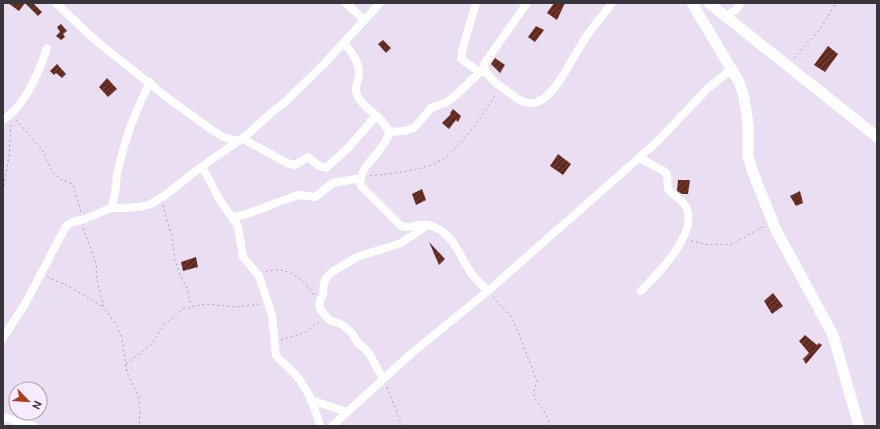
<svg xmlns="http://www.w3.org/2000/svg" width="880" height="429" viewBox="0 0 880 429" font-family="Ubuntu,sans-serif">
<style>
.building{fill:url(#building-hatch)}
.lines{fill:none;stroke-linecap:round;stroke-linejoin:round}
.path{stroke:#aba3b3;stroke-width:1;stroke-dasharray:2 3;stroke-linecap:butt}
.street{stroke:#fff;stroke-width:8}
.secondary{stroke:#fff;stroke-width:11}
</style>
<defs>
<pattern id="building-hatch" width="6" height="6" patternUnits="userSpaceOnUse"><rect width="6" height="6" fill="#62291e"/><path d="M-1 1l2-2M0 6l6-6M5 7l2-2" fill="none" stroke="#75483f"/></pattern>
</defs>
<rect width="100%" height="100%" fill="#e9def2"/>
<g class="building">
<polygon points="8,3 33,3 42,12 38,16 25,3 19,11"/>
<polygon points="554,3 565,3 557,20 547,13"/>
<polygon points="61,24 67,31 63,34 65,37 61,40 56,36 60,32 57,27"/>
<polygon points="536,26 544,30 535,42 528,37"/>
<polygon points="383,40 391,48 386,53 378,44"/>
<polygon points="828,46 838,54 825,72 814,65"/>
<polygon points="495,58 505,65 500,73 491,64"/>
<polygon points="57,64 66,74 62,78 56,73 54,75 50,71"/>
<polygon points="107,78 117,89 108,97 99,87"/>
<polygon points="453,109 461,116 458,122 456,120 449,129 442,123 451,114 450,113"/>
<polygon points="558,154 571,164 563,175 550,166"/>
<polygon points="678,180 690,180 688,194 682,194 677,191"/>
<polygon points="422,189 426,200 416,205 412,194"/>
<polygon points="800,191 803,203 796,206 790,196"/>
<polygon points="429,242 445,259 439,265"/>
<polygon points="196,257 198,267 183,271 181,262"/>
<polygon points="773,293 783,306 772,314 764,301"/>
<polygon points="805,335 817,345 819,343 822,345 806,364 803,359 809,353 799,341"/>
</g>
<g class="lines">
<g class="path">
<polyline points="794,58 821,28 836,3"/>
<polyline points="16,120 41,148 52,172 62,180 73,184 81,213"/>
<path d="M370,176C391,173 413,172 433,164C456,156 483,114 496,94"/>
<polyline points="3,191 9,157 11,123"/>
<polyline points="163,205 172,238 175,260 180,275 187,288 191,306"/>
<polyline points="83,228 96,263 97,280 104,308 117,326 122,338 127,373 138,395 140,408 139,426"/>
<polyline points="691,241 709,245 733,244 764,226"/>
<path d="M266,272C284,264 306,280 314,296"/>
<polyline points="47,277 68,286 104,307"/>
<polyline points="493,297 512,318 521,339 537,381 534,391 534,398 543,409 551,426"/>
<polyline points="281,340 304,333 319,322"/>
<polyline points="126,364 152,344 164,325 183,309 205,304 235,307 260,304"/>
<polyline points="387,387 402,426"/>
</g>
<g class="street">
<polyline points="56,3 94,39 169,99 212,130 223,137 238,141 248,134 272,112 285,102 324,64 380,3"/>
<polyline points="346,3 364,20"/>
<polyline points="476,3 463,47 461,59 477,70 486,73"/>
<path d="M527,3L484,64C485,76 498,85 507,91C515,97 524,105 534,103C555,99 574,54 586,37C594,25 604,14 612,3"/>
<polyline points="726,16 737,9 740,3"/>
<path d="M344,42C350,51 359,61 359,73C359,82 353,88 358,97C366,111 383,117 389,132C388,148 355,169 361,186L401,226C410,230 420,222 429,225C452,232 458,252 469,270C474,278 481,284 488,291"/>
<path d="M3,120C25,106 39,72 47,48"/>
<polyline points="389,132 405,131 415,127 431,108 445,103 455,96 481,71"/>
<polyline points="243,139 287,163 295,165 308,157 319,166 326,168 348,148 376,116"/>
<path d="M639,158L664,171L667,174L668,189C673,196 685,201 687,209C696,237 658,273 641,291"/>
<path d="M202,166L219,199L238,226L243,257L259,276L272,315L276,356C281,361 287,366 292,371C306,385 315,407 320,426"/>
<path d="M111,208C123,207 137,209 148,205C169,196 184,178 203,166C215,157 226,150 238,141"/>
<polyline points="233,217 247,214 298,195 315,197 333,183 361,178"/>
<path d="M3,338L25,304L66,226L73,222L85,219L111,208C117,195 115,182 118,169C125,139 136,109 150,82"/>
<polyline points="383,379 369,353 357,342 351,332 341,324 329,320 321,310 319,304 323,294 324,283 326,278 332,272 357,257 401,243 428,225"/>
<polyline points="311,400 347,412"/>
<polyline points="3,417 34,426"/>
<polyline points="332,426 413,352 488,291 658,141 708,88 732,69"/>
</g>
<g class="secondary">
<polyline points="692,3 739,82 744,97 748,124 748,156 753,173 776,230 833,335 859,426"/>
<polyline points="709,3 877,137"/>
</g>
</g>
<rect width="880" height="429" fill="none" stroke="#38343c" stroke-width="8"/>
<g transform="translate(28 401) rotate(115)"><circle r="19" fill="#f6ebff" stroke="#aaa2b1"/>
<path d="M0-3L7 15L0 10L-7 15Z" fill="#a7401c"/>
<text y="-6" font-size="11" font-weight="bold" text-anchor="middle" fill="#38343c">N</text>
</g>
</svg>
